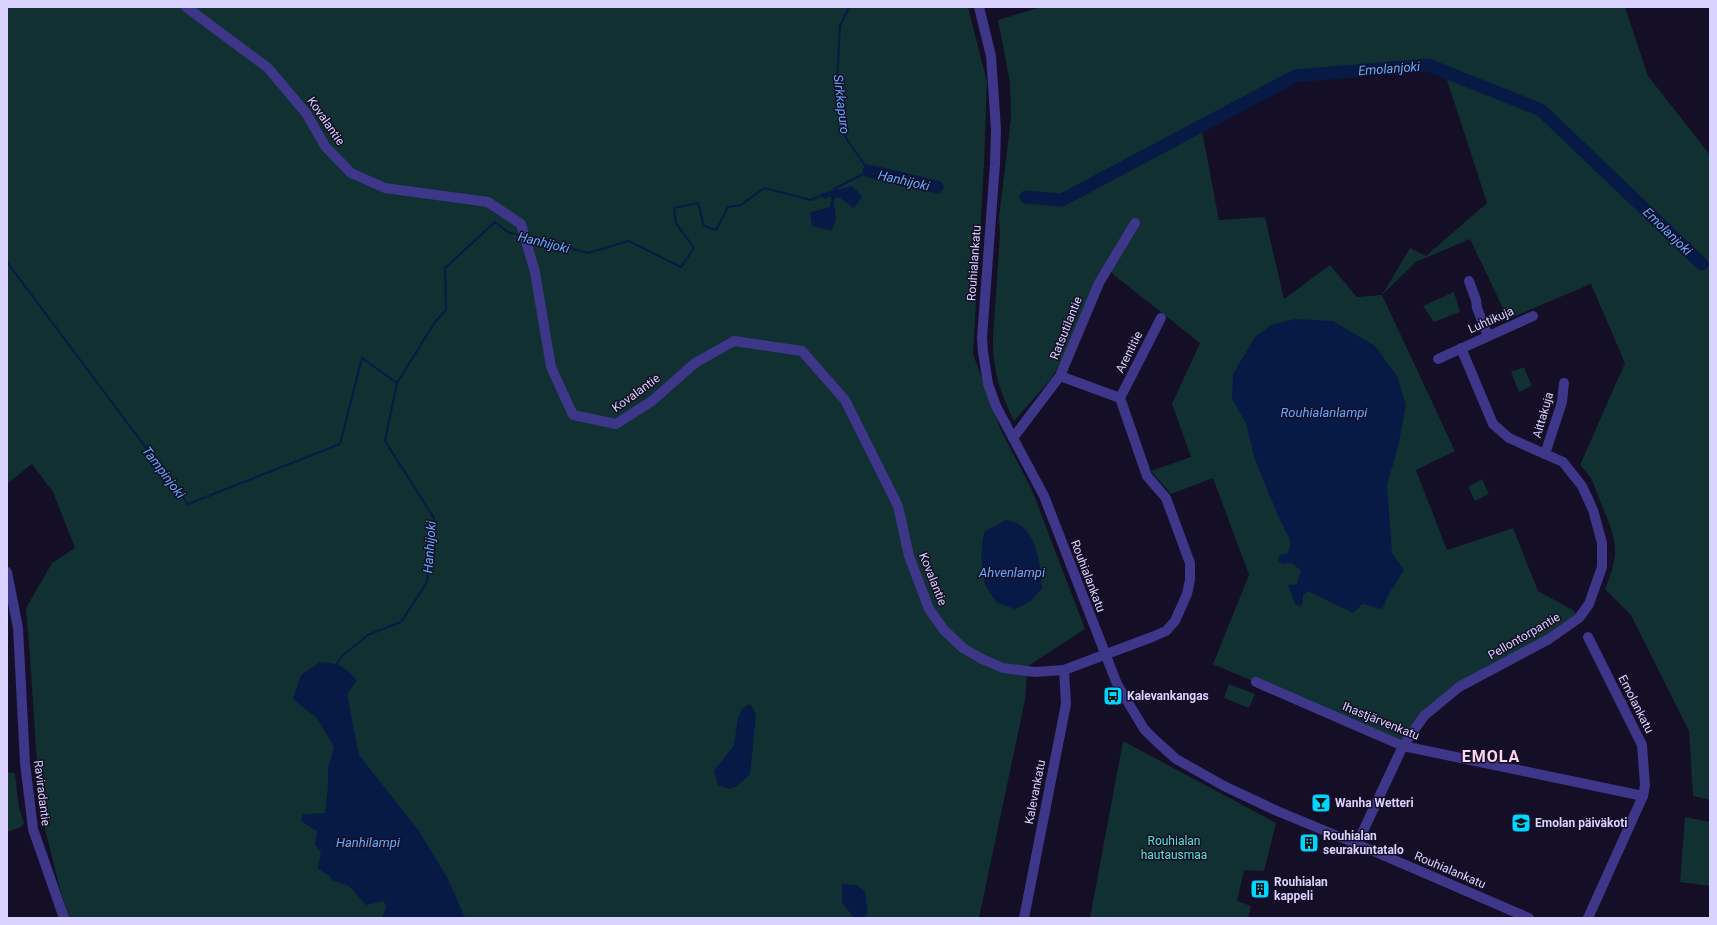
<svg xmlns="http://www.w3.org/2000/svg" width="1717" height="925" viewBox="0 0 1717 925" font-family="Roboto,sans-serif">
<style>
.green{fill:#103031;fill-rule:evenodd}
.water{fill:#071a46}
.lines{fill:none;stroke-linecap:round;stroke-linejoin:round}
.stream{stroke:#071a46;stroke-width:2}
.river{stroke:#071a46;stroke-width:13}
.minor{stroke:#3e3688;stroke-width:10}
.labels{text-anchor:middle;stroke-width:3;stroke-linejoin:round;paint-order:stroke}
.street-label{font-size:12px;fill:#dbd3ff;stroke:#140e26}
.poi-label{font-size:12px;font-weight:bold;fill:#dbd3ff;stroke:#140e26;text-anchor:start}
.park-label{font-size:12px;fill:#58e6cb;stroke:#140e26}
.water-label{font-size:13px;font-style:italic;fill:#61acff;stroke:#140e26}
.district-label{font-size:16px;font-weight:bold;letter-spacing:1px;fill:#ffd5ed;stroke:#140e26}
</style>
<rect width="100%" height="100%" fill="#140e26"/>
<g class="green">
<path d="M7,7H968L987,82L984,164L973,354L1000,428L1032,490L1085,629L1028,666L1025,700L979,918H69L59,885L40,809L30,657L26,608L52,563L75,548L53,492L32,464L7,484ZM852,186L833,200L836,220L810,213L830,207L832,196L836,188L838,190Z"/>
<path d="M1041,7H1625L1648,76L1710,155V800L1693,796L1689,731L1631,615L1605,589C1610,577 1615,564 1615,550C1615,530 1600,504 1594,485L1591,478L1580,465L1625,363L1591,284L1508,319L1470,239L1416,262L1382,295L1455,451L1416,470L1447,550L1513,528L1538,591L1573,610L1579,618L1459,687L1424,716L1403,746L1213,664L1249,575L1213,478L1171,494L1151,471L1191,457L1172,404L1200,343L1115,276L1108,268L1070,346L1051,379L1014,421C1000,392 992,370 993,337L1000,235L999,217L1011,118L1010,83L998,20ZM1428,65L1447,80L1487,203L1426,256L1410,248L1382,295L1357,297L1330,265L1284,299L1265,217L1219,220L1201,126L1295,76Z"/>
<polygon points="1454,292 1460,312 1434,322 1423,306"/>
<polygon points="1524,367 1532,386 1519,392 1511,372"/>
<polygon points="1482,479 1489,494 1475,501 1468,487"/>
<polygon points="1229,684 1255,694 1249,708 1224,698"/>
<polygon points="1123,741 1276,823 1264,871 1244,870 1237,901 1251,906 1248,918 1090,918"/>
<polygon points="7,772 15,773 19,808 24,823 21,827 7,832"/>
<polygon points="1685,817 1710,822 1710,886 1680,882"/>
</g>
<g class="water">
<polygon points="852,186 862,196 854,208 837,196 833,200 836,220 831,231 812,226 810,213 830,207 832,196 824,199 821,195 836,188 838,190"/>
<polygon points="1295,319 1333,321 1375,346 1397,376 1406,405 1398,447 1387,485 1392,553 1404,570 1389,594 1382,609 1363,604 1353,613 1308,591 1303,595 1303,603 1300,607 1295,604 1288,585 1297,584 1301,570 1291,563 1282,564 1278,560 1280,555 1288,553 1291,542 1279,518 1254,457 1246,423 1232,399 1233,374 1255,337 1271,325"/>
<path d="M1006,520C1012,522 1018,522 1023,527C1038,542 1041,568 1042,588L1031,601L1015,609L997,603L985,585L981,554L984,532Z"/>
<path d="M320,662C339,664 345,665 357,681L347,694L359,755L419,831L448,879L465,918H382L386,907L384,901L366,905L349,886L332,880L330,876L318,869L321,852L315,845L317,831L301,821L303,814L325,813L328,787V768L334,747L317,718L293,699L301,675Z"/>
<polygon points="750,704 756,714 750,774 737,786 729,789 718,785 714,771 734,745 738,718 742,709"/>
<polygon points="842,884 856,885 865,891 868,913 863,918 854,918 842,903"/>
</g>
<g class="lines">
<g class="stream">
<polyline points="834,189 869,171 846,138 837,81 840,26 849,7"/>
<polyline points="527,236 588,253 629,241 681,267 694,248 676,223 674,208 698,203 704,226 716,230 728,207 741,205 764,188 811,200 824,194"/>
<polyline points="7,262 188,504 340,444 362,358 397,383"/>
<polyline points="337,664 342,656 368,635 401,622 427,582 434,518 385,441 397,383 435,322 446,310 445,268 495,222 509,233 521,235"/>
</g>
<g class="river">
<polyline points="869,171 937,187"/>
<polyline points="1026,197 1062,200 1295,76 1428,65 1541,110 1702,264"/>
</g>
<g class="minor">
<polyline points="186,7 268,68 306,113 325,146 351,173 385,188 488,202 521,224 535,272 551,367 573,415 616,424 652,401 695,363 734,341 802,351 845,400 898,506 909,556 929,609 944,630 963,648 982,659 1003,668 1035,672 1064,670 1152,637 1166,631 1175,621 1187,594 1190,580 1190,563 1166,498 1147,476 1120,398 1060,376"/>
<polyline points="979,7 991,56 996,129 995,164 982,338 983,352 988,384 996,406 1044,496 1117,684 1144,729 1155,740 1176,759 1224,786 1277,811 1357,844 1529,918"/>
<polyline points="1469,281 1476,300 1477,308 1488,336"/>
<polyline points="1438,359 1533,316"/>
<polyline points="1120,398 1161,318"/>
<polyline points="1013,438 1060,376 1099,283 1135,223"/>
<polyline points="1545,454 1562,402 1564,383"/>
<polyline points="7,572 18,628 25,763 33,829 64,918"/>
<polyline points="1588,637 1642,745 1645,785 1643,796 1588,918"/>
<polyline points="1256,682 1403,746 1643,796"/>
<polyline points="1357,844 1403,746 1424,716 1459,687 1549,639 1579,618 1589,604 1602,567 1602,543 1593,510 1582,486 1563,462 1509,438 1493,424 1461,348"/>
<polyline points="1024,918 1066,704 1064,670"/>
</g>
</g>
<defs>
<symbol id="bus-square" viewBox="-11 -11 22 22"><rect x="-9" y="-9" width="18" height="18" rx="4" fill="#00d5fe" stroke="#140e26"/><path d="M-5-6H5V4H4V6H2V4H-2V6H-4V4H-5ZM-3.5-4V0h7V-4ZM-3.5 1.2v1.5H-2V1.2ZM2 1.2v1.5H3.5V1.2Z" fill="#111"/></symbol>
<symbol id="bar-square" viewBox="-11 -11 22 22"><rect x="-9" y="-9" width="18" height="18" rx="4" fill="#00d5fe" stroke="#140e26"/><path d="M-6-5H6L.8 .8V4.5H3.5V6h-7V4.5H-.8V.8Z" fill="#111"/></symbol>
<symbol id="school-square" viewBox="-11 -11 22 22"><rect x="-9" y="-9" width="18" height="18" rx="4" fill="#00d5fe" stroke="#140e26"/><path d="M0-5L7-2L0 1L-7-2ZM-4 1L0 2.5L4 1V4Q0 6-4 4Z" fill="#111"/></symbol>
<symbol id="building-square" viewBox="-11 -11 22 22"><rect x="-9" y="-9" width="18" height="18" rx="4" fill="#00d5fe" stroke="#140e26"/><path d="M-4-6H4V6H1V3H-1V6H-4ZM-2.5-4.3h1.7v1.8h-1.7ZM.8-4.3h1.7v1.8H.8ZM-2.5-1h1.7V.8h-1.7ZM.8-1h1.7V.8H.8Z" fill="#111"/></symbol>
</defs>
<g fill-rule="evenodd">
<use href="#bus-square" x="1102" y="685" width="22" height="22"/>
<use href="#bar-square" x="1310" y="792" width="22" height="22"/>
<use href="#school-square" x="1510" y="812" width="22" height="22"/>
<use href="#building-square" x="1298" y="832" width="22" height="22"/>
<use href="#building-square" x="1249" y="878" width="22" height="22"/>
</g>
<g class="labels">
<g class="street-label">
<text transform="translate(326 121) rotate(55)" y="4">Kovalantie</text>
<text transform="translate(974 263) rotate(-86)" y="4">Rouhialankatu</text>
<text transform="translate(1491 320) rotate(-24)" y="4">Luhtikuja</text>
<text transform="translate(1066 328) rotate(-68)" y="4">Ratsutilantie</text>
<text transform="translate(1129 352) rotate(-63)" y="4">Arentitie</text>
<text transform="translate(636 393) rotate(-36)" y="4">Kovalantie</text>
<text transform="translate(1543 415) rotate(-74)" y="4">Aittakuja</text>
<text transform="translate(1088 576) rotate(69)" y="4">Rouhialankatu</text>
<text transform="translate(933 579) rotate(68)" y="4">Kovalantie</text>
<text transform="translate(1524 636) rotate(-30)" y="4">Pellontorpantie</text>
<text transform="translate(1636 704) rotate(63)" y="4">Emolankatu</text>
<text transform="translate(1381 721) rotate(22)" y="4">Ihastjärvenkatu</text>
<text transform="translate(1035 792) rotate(-79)" y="4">Kalevankatu</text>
<text transform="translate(42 793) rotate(83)" y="4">Raviradantie</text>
<text transform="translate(1450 870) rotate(23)" y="4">Rouhialankatu</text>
</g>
<g class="poi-label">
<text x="1127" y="700">Kalevankangas</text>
<text x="1335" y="807">Wanha Wetteri</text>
<text x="1535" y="827">Emolan päiväkoti</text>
<text x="1323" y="840">Rouhialan<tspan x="1323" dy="14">seurakuntatalo</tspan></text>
<text x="1274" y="886">Rouhialan<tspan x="1274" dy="14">kappeli</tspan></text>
</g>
<g class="park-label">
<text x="1174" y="845">Rouhialan<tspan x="1174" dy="14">hautausmaa</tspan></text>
</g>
<g class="water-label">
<text transform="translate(1389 68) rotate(-4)" y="5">Emolanjoki</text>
<text transform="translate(842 104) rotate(83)" y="5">Sirkkapuro</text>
<text transform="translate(904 180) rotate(13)" y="5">Hanhijoki</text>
<text transform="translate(1668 231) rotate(44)" y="5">Emolanjoki</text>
<text transform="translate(544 242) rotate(14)" y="5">Hanhijoki</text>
<text x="1324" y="417">Rouhialanlampi</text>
<text transform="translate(164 472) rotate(53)" y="5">Tampinjoki</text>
<text transform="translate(429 547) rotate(-86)" y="5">Hanhijoki</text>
<text x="1012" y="577">Ahvenlampi</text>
<text x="368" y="847">Hanhilampi</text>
</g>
<g class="district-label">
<text x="1491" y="762">EMOLA</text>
</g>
</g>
<rect width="1717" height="925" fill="none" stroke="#dbd3ff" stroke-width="16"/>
</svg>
